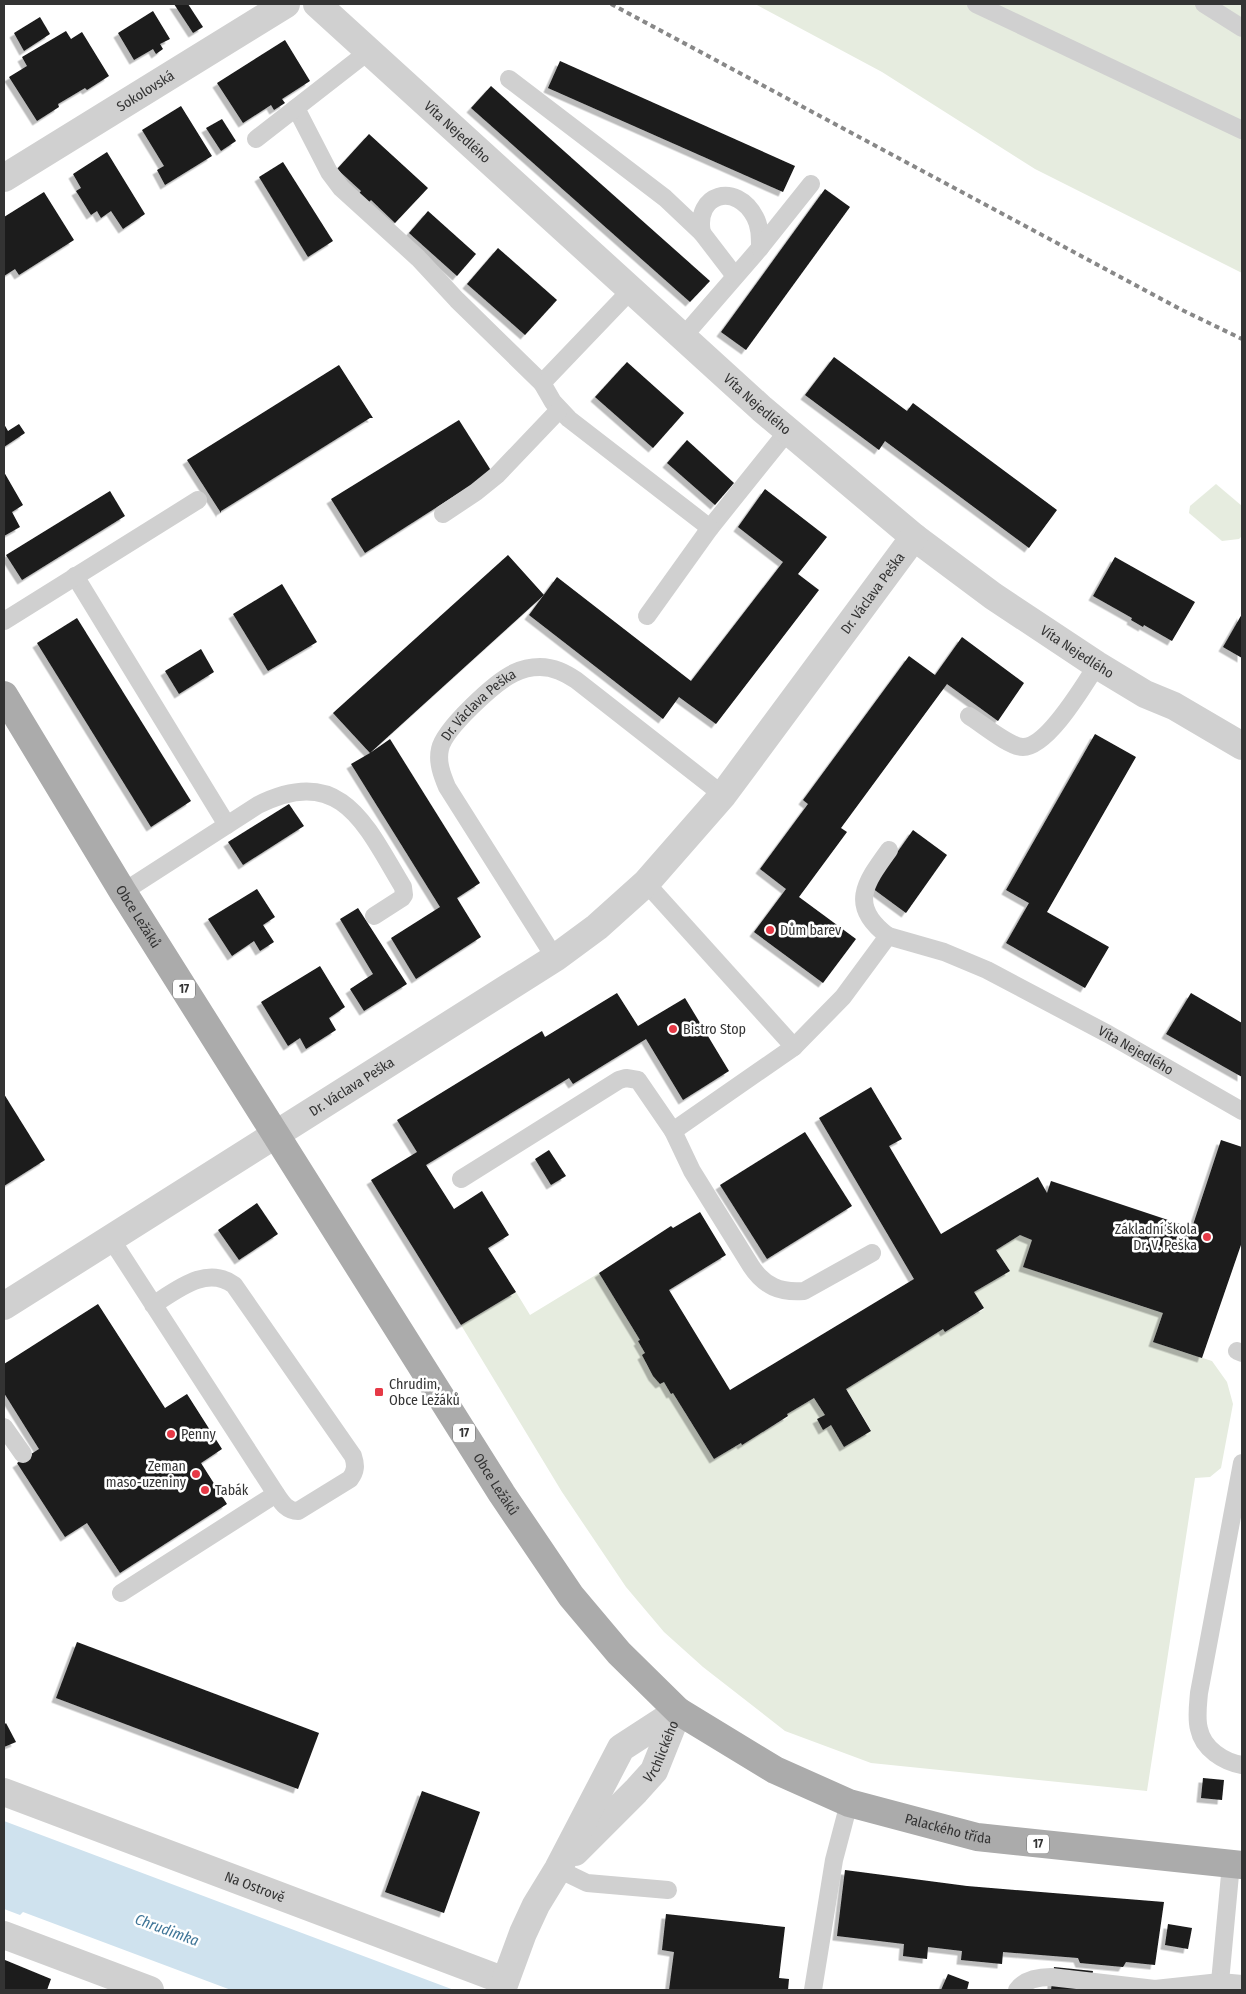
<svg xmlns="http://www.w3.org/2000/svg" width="1246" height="1994" viewBox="0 0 1246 1994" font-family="'Fira Sans Condensed',sans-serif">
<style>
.green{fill:#e6ecdf}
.water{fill:#cfe2ee}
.building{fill:#1a1a1a;filter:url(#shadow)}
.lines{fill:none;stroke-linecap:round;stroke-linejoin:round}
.service{stroke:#d0d0d0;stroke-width:18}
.minor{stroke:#d0d0d0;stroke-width:28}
.primary{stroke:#ababab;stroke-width:28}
.rail{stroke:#888;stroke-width:4;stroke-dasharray:5 4;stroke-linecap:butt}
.poi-dot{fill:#e63946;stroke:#fff;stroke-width:2}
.labels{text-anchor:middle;stroke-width:5;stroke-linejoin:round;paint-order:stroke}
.shield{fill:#fff;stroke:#707070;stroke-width:1}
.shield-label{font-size:12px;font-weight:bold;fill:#333}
.street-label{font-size:14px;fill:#333;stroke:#fff}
.poi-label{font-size:14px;fill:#333;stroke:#fff;text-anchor:start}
.water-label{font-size:15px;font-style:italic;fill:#3f7597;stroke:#fff}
</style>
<defs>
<filter id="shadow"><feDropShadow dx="-4.5" dy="4.5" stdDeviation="0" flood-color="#0004"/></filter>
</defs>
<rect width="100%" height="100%" fill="#fff"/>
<g class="green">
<polygon points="755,4 1242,4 1242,273 1035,169 882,72"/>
<polygon points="1216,484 1242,506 1242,536 1239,539 1222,541 1189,513 1190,506"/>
<polygon points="1020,1235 1032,1240 1023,1267 1163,1313 1153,1342 1212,1361 1227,1382 1233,1404 1221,1468 1210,1477 1195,1478 1147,1791 871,1763 785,1731 703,1667 664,1632 626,1587 562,1492 461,1325 516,1292 530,1315 599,1273 640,1340 638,1341 645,1353 646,1364 660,1384 664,1382 671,1394 673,1393 714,1459 741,1443 742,1444 788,1417 787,1414 814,1398 825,1415 817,1419 824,1429 831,1425 844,1447 871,1430 846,1389 943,1329 945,1332 984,1309 974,1292 1009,1271 996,1250"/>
</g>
<polygon class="water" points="4,1821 454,1990 231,1990 23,1912 20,1915 4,1909"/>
<g class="building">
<polygon points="174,4 188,4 203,27 193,33"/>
<polygon points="153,11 170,39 160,44 163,49 156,54 153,49 134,60 118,33"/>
<polygon points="40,17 50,34 24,51 14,33"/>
<polygon points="66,31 71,39 82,32 109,76 87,90 85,88 58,104 59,107 37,121 9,77 27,66 22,57"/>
<polygon points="285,40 310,81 282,99 285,103 274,110 271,105 243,123 217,83"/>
<polygon points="560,61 795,166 783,192 548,88"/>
<polygon points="491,86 710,281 690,302 471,108"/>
<polygon points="181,106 212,156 165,185 157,170 164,166 142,130"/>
<polygon points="222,119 236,141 221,151 206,128"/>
<polygon points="369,134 428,188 395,223 371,200 367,204 358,195 361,191 337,169"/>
<polygon points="107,152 145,214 123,229 111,211 101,218 97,211 91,215 76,191 81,188 73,174"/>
<polygon points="283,162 333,241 308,257 259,177"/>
<polygon points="825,189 850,207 746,350 721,332"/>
<polygon points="44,192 74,240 19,275 15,269 4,276 4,217"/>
<polygon points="428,211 476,254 457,276 409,233"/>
<polygon points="498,248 557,300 525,335 467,284"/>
<polygon points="834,357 907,411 913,403 1057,510 1029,548 885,441 879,450 805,395"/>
<polygon points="627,362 684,413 653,448 595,397"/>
<polygon points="339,365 373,418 370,418 221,511 221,513 187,460"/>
<polygon points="459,420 492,472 365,553 331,499"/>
<polygon points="4,424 8,431 19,424 25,433 4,447"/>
<polygon points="687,440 734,483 715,505 667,463"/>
<polygon points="4,472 23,505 12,512 20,527 4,536"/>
<polygon points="765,489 827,537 798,574 819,590 716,724 679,697 663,719 529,615 557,577 691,681 783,562 738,527"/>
<polygon points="110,491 125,516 22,580 6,555"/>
<polygon points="508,555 544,595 370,753 390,739 480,883 457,898 481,937 416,979 391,938 440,907 351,764 370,753 333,713"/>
<polygon points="1115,557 1195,602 1172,641 1144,625 1143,627 1131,620 1132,618 1093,596"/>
<polygon points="282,584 317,642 268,671 233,614"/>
<polygon points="1242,614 1242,658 1223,647"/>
<polygon points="77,618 191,801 151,827 37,643"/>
<polygon points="962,637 1024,683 998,721 947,684 841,828 847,832 799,897 856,939 823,983 754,932 786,889 760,869 808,804 803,800 909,656 935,675"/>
<polygon points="201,649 214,672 179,694 165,671"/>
<polygon points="1095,734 1136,757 1047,912 1109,947 1085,988 1006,943 1029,903 1006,890"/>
<polygon points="289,804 304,826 243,865 228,842"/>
<polygon points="913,830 947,855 906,913 872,888"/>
<polygon points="257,889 275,917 263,925 274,942 260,951 254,941 232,956 208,919"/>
<polygon points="358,908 407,984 364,1011 350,989 373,974 340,919"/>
<polygon points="320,966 345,1007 329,1018 336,1030 306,1049 300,1038 288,1046 261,1002"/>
<polygon points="617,993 638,1026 685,998 729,1071 683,1100 646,1039 573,1084 569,1078 426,1165 454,1209 482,1191 509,1235 488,1248 516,1292 461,1325 371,1180 417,1152 397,1120 542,1031 545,1037"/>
<polygon points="1191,993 1242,1023 1242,1077 1166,1034"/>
<polygon points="871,1087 902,1139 889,1146 941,1234 1038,1177 1047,1193 1051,1181 1192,1228 1221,1140 1242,1147 1242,1242 1202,1358 1153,1342 1163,1313 1023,1267 1032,1240 1020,1235 996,1250 1010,1271 974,1292 984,1308 945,1332 943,1329 846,1389 871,1431 844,1447 831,1425 823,1430 817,1419 825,1415 814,1398 787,1414 788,1416 742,1445 741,1443 714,1459 673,1393 671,1394 664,1382 660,1384 653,1376 642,1355 645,1353 638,1341 640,1340 599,1273 671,1226 673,1228 700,1212 726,1255 669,1290 730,1390 914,1279 819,1118"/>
<polygon points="4,1094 45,1160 4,1186"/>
<polygon points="805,1132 852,1206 767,1259 720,1185"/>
<polygon points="549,1150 566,1176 551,1185 535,1159"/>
<polygon points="257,1203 278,1234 239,1260 218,1230"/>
<polygon points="98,1304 165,1408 187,1394 222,1449 201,1463 227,1504 120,1573 87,1523 65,1537 17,1463 39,1449 4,1393 4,1364"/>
<polygon points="77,1642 319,1733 298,1789 56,1698"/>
<polygon points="6,1723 16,1742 4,1747 4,1725"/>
<polygon points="1203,1778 1224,1780 1222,1800 1201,1798"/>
<polygon points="422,1791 480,1812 444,1913 385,1892"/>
<polygon points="845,1870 967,1886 1164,1902 1155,1965 1126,1962 1123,1967 1080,1963 1078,1958 1003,1952 1002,1964 961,1960 962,1951 928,1947 927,1959 903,1956 904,1944 837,1936"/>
<polygon points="666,1914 785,1927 779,1978 789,1979 788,1990 669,1990 674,1952 662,1950"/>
<polygon points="1168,1924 1192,1928 1188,1949 1165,1945"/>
<polygon points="5,1960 51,1979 47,1990 4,1990"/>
<polygon points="1054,1967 1093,1971 1090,1990 1051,1990"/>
<polygon points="948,1974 969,1982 967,1990 941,1990"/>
</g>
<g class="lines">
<g class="service">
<polyline points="976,4 1242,130"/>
<polyline points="1204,4 1242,28"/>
<path d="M509,79L665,198L702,233C694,194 736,181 755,217C760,226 760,237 760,248L682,338"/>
<polyline points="296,108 329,172 341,188 418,258 457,300 542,383 631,290"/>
<polyline points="256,139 369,51"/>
<polyline points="702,233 735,276"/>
<polyline points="760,248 811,184"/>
<polyline points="542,383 553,402 569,419 710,528 787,432"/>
<polyline points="443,514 476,492 497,475 559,410"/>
<polyline points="75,576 227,825"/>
<polyline points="647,616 710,528"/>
<polyline points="4,621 198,500"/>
<path d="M969,716C981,723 1009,747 1023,747C1048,747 1084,685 1097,665"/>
<polyline points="646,883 794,1047"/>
<path d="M123,892L258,805C342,763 366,826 403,887L404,895L402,898L374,916"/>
<path id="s1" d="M888,936L944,952L987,970L1108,1034L1242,1111"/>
<path id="s2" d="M555,958L447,787C442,775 437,762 440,749C444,729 495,682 514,673C522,669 532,667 540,667C554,667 565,673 576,680L723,795"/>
<path d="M673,1131L692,1171L751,1266C764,1286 780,1293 804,1291L872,1253"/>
<path d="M461,1179L619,1080L626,1078L638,1080L673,1131L794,1047L843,997L888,936C848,906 865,883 889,850"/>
<path d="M111,1239L276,1494C282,1503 287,1511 298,1511L350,1479C356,1471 356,1465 353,1456L234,1285C207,1265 178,1289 153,1305"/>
<polyline points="1237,1351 1242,1353"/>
<polyline points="4,1427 23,1454"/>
<path d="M1242,1463L1199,1693C1198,1705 1196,1718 1199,1729C1203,1749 1224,1762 1242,1765"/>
<polyline points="121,1593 276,1494"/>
<polyline points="558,1869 587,1883 668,1890"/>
<polyline points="1220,1982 1231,1864"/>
<polyline points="813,1990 834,1860 849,1803"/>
<path d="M1017,1990C1025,1979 1038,1977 1051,1977L1155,1989L1220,1982L1242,1984"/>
</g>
<g class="minor">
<path id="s3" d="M317,4L762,409L914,537L993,596L1097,665L1145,694L1174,706L1242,746"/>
<path id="s4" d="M4,178L286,4"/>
<path id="s5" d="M4,1306L555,958L597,927L646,883L723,795L914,537"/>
<path id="s6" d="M4,1792L505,1981"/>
<path id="s7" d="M575,1852L636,1791L654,1771L678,1711"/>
<polyline points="4,1935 150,1990"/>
<polyline points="502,1990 523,1933 536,1905 558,1869 621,1748 678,1711"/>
</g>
<path class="primary" id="s8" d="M4,695L123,892L502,1494L571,1596L619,1653L678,1711L775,1770L849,1803L977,1837L1242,1865"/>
<polyline class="rail" points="611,4 1180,309 1242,339"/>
</g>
<g class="poi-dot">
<circle cx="770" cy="930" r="5"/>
<circle cx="673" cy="1029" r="5"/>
<circle cx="1207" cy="1237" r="5"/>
<rect x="374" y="1387" width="10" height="10" rx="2.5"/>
<circle cx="171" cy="1434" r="5"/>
<circle cx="196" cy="1474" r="5"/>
<circle cx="205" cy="1490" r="5"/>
</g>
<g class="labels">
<g class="shield">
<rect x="173" y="979.5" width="22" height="19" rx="4"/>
<rect x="453" y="1423.5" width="22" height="19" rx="4"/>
<rect x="1027" y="1834.5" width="22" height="19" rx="4"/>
</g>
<g class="shield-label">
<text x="184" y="993">17</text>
<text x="464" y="1437">17</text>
<text x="1038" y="1848">17</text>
</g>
<g class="street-label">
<text dy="5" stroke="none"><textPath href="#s4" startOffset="166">Sokolovská</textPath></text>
<text dy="5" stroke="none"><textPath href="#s3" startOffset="190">Víta Nejedlého</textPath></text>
<text dy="5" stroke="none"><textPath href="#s3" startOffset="595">Víta Nejedlého</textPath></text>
<text dy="5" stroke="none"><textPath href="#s5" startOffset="1138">Dr. Václava Peška</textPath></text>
<text dy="5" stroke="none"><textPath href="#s3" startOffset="1000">Víta Nejedlého</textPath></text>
<text dy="5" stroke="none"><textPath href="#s2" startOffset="301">Dr. Václava Peška</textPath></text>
<text dy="5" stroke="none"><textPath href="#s8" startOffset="259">Obce Ležáků</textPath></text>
<text dy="5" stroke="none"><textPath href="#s1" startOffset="274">Víta Nejedlého</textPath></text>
<text dy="5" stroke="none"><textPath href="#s5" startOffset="411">Dr. Václava Peška</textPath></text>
<text dy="5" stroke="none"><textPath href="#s8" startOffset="930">Obce Ležáků</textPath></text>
<text dy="5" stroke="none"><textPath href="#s7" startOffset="134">Vrchlického</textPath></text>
<text dy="5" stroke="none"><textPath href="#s8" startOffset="1519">Palackého třída</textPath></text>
<text dy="5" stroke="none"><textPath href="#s6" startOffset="268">Na Ostrově</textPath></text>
</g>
<g class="poi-label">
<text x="780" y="935">Dům barev</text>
<text x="683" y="1034">Bistro Stop</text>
<text x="1197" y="1234" text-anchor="end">Základní škola<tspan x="1197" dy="16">Dr. V. Peška</tspan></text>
<text x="389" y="1389">Chrudim,<tspan x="389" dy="16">Obce Ležáků</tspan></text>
<text x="181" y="1439">Penny</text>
<text x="186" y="1471" text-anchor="end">Zeman<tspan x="186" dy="16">maso-uzeniny</tspan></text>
<text x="215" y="1495">Tabák</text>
</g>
<g class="water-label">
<text transform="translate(167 1930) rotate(20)" y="5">Chrudimka</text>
</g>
</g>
<rect width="1246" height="1994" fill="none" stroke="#333333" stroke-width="10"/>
</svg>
